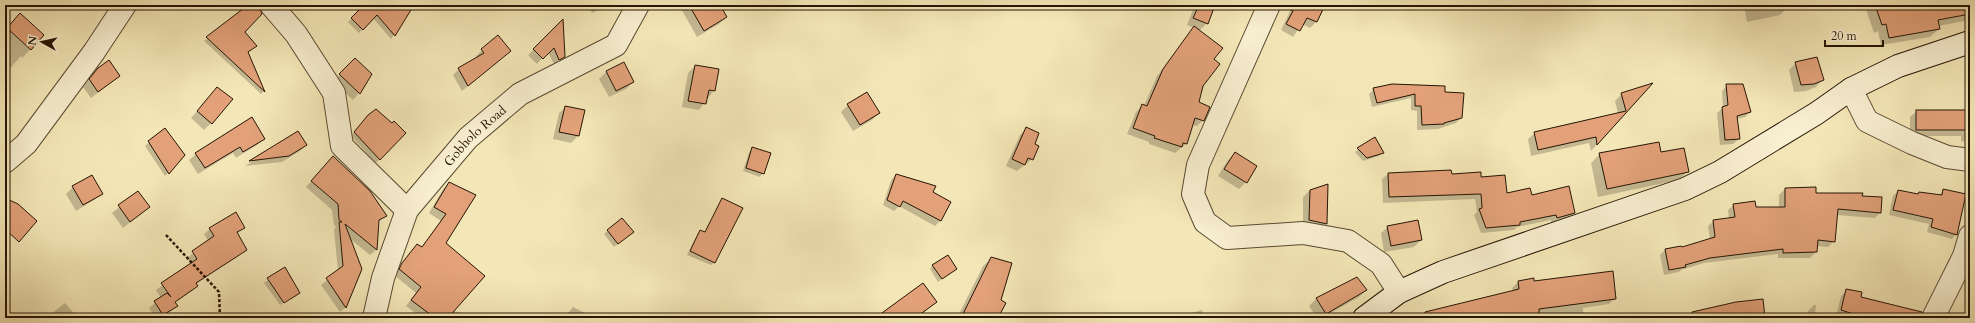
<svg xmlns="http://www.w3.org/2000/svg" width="1975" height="323" viewBox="0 0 1975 323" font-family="Cardo,serif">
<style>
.shadow{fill:#0003}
.building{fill:#e2a179;stroke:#251404}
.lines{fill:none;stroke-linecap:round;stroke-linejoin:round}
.street-casing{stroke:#594931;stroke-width:24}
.secondary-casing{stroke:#251404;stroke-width:24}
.path{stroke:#251404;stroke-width:2.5;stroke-dasharray:3 2;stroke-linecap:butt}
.street{stroke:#f8efd0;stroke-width:22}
.secondary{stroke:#f8efd0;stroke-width:22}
.labels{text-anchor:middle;stroke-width:3;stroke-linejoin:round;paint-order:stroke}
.street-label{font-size:13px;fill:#251404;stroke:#f8efd0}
</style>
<rect width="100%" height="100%" fill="#f4e7b7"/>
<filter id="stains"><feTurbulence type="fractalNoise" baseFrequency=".005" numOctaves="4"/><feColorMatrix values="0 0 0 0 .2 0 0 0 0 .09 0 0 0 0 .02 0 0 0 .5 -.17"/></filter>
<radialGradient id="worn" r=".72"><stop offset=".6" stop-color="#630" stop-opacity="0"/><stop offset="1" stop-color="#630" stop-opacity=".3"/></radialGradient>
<g class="shadow">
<polygon points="254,5 258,5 244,32 256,46 247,53 264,91 261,94 204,41"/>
<polygon points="281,5 293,5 285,9"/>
<polygon points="365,5 413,5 391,39 373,18 359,33 348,22"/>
<polygon points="588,5 608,5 592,13"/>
<polygon points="679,5 719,5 726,17 719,24 697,37"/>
<polygon points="1195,5 1214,5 1207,23 1199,31 1213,60 1198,103 1203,120 1197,126 1192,125 1186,144 1175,153 1149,144 1149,142 1127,134 1136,112 1142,106 1144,106 1157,76 1194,28 1187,25"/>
<polygon points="1293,5 1324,5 1316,22 1310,28 1302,24 1293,37 1281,30"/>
<polygon points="1600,5 1623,5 1601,9"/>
<polygon points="1744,5 1784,5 1785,10 1780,15 1747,22"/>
<polygon points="1869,5 1970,5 1970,20 1938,26 1939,29 1930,37 1881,45 1878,31 1874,33 1866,9"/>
<polygon points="14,21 43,35 28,52 22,58 21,56 5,74 5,31"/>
<polygon points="562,21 564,56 554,64 548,52 537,64 528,55"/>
<polygon points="482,50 510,51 462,91 453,75 459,69 478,58 476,56"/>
<polygon points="623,63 633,82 626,89 609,97 599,79 606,72"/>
<polygon points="1796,63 1822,80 1816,87 1806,91 1794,92 1789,70"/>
<polygon points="348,66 359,93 353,100 333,82"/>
<polygon points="695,66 714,90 699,110 682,107 688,73"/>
<polygon points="98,69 119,76 91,98 83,87"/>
<polygon points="1650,85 1591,151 1589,143 1531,156 1528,139 1535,133 1618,113 1615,101 1622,94"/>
<polygon points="1727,85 1750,112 1745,117 1737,119 1739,139 1733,144 1720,145 1717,113 1723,108 1722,91"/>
<polygon points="1374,89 1444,93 1461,118 1456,123 1438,129 1417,130 1417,111 1411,110 1411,98 1372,107 1369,94"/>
<polygon points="211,95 211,123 204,130 191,118"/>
<polygon points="848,105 879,113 872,120 853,131 841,112"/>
<polygon points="566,107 583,111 578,136 571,143 553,139 559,113"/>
<polygon points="1917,111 1970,111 1970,143 1961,141 1961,136 1910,136 1910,117"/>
<polygon points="365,119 405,133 376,163 351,136"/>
<polygon points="1026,129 1033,144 1032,159 1017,171 1006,166 1020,135"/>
<polygon points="164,130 184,155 165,176 145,146"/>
<polygon points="298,132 306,145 300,151 282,162 245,166"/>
<polygon points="264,138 257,145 236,158 233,153 198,174 189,160 196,154"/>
<polygon points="1375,139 1382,153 1379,156 1363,161 1355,152"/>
<polygon points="753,148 763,173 760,177 743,171 749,152"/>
<polygon points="1235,154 1246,182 1239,189 1218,176 1228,160"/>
<polygon points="1600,154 1688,171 1679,180 1598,197 1591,163"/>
<polygon points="327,163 386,216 378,222 376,250 370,255 349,238 346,307 340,312 321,285 338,271 334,229 336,227 334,225 332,210 306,187"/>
<polygon points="1388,174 1451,175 1480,178 1506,194 1531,196 1574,213 1568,219 1551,223 1551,220 1517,227 1514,230 1481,233 1474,215 1477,212 1475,199 1383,203 1382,179"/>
<polygon points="896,175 950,202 940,221 935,226 899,206 894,211 883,205 891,180"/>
<polygon points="449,183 445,243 453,311 485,318 422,318 406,306 416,293 394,275 396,270 412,251 417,245 421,248 441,221 429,213 443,189"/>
<polygon points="73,187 101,194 94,200 76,211 66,194"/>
<polygon points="1785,189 1815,194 1861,197 1880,213 1875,218 1837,215 1834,241 1828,247 1816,246 1816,252 1810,258 1778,258 1778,254 1704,263 1681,270 1679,272 1664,275 1660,255 1665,250 1681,249 1710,240 1708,226 1714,221 1729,219 1728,210 1734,205 1755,208 1779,208 1779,195"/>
<polygon points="1310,190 1326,223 1319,230 1303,227 1303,197"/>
<polygon points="1898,191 1917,195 1919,193 1938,196 1943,191 1956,234 1952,239 1927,232 1929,224 1889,215 1893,196"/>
<polygon points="138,192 149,207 123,228 112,213"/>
<polygon points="722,199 715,262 711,265 687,255 697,235 700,231 704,233"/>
<polygon points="622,219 629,235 614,247 604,234"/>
<polygon points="1388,227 1421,240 1414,247 1384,252 1381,233"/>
<polygon points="243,228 237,234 246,249 240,255 196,284 197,286 192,291 174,303 176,305 171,311 161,318 156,318 149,308 161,298 156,290 191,264 187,258 208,241 204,234 210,229"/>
<polygon points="992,258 1000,301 997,318 957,318 983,266"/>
<polygon points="933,265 952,272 938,282 930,269"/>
<polygon points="284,268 299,293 280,305 264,283"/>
<polygon points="1357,278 1366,290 1359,297 1322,318 1317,318 1309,306 1316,299"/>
<polygon points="1518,282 1533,282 1615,298 1609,304 1583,308 1584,318 1438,318 1513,291 1512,288"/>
<polygon points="1847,290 1860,298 1909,318 1842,318 1836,316 1841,296"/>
<polygon points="935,302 918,318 881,318"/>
<polygon points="65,303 78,318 46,318"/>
<polygon points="1814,305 1816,305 1815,318 1805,318 1808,311"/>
<polygon points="573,307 593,317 592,318 564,318"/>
<polygon points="1202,310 1204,318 1185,318 1188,314"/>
<polygon points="307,314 306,318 282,318"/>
</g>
<g class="building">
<polygon points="248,5 259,5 262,14 245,32 257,46 248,52 265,92 206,37"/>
<polygon points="364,5 414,5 395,36 377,15 363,30 351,18"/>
<polygon points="689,5 720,5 727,17 704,31"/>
<polygon points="1199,5 1215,5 1208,24 1193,18"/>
<polygon points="1281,5 1325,5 1317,22 1307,18 1300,31 1286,24 1293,11"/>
<polygon points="1875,5 1970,5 1970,14 1938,20 1940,29 1889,38 1886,24 1882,25"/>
<polygon points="20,13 44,35 31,50 7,28"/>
<polygon points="563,19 565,57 559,60 554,48 543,59 533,49"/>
<polygon points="1194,26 1223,48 1214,59 1220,64 1203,86 1199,102 1210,107 1204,121 1195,118 1187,144 1183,143 1182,147 1154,138 1155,136 1133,128 1142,104 1147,106 1163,69"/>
<polygon points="498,35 511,51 468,86 458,68 484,53 481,49"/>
<polygon points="1817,57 1824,80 1814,84 1801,85 1795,62"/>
<polygon points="355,58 372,74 360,94 339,74"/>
<polygon points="109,60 120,76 98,92 89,79 98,68"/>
<polygon points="624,62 634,82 616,91 606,71"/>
<polygon points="695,65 719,69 715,91 709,90 706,104 688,101"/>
<polygon points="1653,83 1597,145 1596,137 1538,150 1534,132 1626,111 1621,93"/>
<polygon points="1392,84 1445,86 1445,92 1464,93 1462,118 1444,123 1444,124 1422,125 1421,106 1415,106 1415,94 1377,103 1373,88"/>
<polygon points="1726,84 1743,84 1751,112 1737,116 1740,139 1725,140 1722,107 1728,105"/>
<polygon points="217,87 233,99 212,124 197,111"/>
<polygon points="867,92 880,113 860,125 847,104"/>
<polygon points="565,106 585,110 579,136 559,132"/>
<polygon points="376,109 392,123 394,121 406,133 380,160 354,132 368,115"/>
<rect x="1916" y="110" width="54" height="20"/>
<polygon points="252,117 265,139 243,152 240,147 205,168 195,153"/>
<polygon points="1026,127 1039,133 1035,144 1039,146 1033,160 1028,158 1025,165 1012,159"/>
<polygon points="165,128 185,155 169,174 148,141"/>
<polygon points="298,131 307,145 289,156 249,161"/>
<polygon points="1375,137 1384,153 1367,158 1357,148"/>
<polygon points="1659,142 1661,152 1684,148 1689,172 1607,189 1599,153"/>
<polygon points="752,147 771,153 764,174 746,168"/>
<polygon points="1235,152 1257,166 1247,183 1224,169"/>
<polygon points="333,156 370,191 387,216 379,220 377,250 345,224 362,269 346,308 326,278 343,266 339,222 342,222 339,220 338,204 311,181"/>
<polygon points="1451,170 1452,174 1481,172 1481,177 1505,175 1507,193 1530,188 1532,195 1569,186 1575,213 1557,218 1556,215 1520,222 1520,225 1486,228 1479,209 1482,208 1481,194 1389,197 1388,173"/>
<polygon points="896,174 936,186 933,192 951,202 941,221 903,201 900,207 887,200"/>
<polygon points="92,175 103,194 83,205 72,186"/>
<polygon points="449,182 476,195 446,243 485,276 448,318 435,318 411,300 421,287 399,269 402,263 417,244 422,247 446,214 434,207"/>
<polygon points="1328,184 1327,224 1309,220 1310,190"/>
<polygon points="1816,187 1816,193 1863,193 1862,196 1882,197 1881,213 1838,209 1835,242 1818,240 1817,252 1783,253 1783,249 1710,258 1685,265 1686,267 1669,270 1665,249 1681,246 1682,247 1715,237 1713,220 1735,217 1733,204 1755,201 1756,207 1785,207 1785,188"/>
<polygon points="1943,189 1966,194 1957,235 1931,227 1933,219 1893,210 1898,190 1918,194 1919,192 1942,195"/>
<polygon points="138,191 150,207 130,222 118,205"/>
<polygon points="5,198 18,204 37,221 19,242 5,229"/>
<polygon points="722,198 743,208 715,263 690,251 700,230 705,232"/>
<polygon points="236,212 245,228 237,232 247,250 196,283 198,286 175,302 178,306 163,315 154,301 167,293 171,297 161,283 197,259 192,251 214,236 209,228"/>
<polygon points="622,218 634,232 618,244 607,230"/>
<polygon points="1418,220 1422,240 1391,246 1387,226"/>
<polygon points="948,255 957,269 942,279 932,265"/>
<polygon points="991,257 1012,263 1001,300 1006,303 998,318 961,318"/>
<polygon points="285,267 300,293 284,303 267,278"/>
<polygon points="1613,271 1616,299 1539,309 1539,318 1426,318 1425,312 1519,289 1518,281 1534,278 1534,281"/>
<polygon points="1357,277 1367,290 1326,314 1316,298"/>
<polygon points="923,283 937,302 915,318 875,318"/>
<polygon points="1846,289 1862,292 1861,297 1922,312 1921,318 1866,318 1841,310"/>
<polygon points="1763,299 1765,318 1693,318 1692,312 1736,302"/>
</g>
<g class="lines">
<defs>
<g id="street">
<polyline points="271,5 296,34 334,93 342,146 407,210"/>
<polyline points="1269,5 1198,165 1193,194 1205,222 1227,238 1303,233 1348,241 1381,264 1399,292"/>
<polyline points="1851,89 1867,121 1912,143 1947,157 1970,160"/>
<polyline points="5,162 26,144 94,52 125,5"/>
<path id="s1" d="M374,318L383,278L407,210L468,138L520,94L616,45L638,5"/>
<polyline points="1933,318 1964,256 1970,236"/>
</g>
<polyline id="secondary" points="1364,318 1399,292 1443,272 1685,189 1720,172 1817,113 1851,89 1898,66 1970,42"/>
</defs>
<use href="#street" class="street-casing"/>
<use href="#secondary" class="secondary-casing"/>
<polyline class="path" points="166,235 219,292 220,318"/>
<use href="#street" class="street"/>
<use href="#secondary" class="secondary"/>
</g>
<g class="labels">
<g class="street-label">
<text dy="5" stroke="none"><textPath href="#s1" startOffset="214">Gobholo Road</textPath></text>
</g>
</g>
<rect width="1975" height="323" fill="none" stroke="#f4e7b7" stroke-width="20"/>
<rect x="6" y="6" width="1963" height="311" fill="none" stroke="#251404" stroke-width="2"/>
<rect x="10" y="10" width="1955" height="303" fill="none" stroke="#251404"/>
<g transform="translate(42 42) rotate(278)" stroke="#f8efd0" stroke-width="3" paint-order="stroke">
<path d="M0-3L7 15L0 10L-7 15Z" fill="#251404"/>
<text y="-6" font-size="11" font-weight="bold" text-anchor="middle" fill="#251404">N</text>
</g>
<path d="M1825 40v6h58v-6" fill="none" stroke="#251404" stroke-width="2"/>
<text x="1831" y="40" font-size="12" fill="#251404" stroke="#f8efd0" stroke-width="3" paint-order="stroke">20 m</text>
<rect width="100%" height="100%" filter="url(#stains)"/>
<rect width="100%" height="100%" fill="url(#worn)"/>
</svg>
